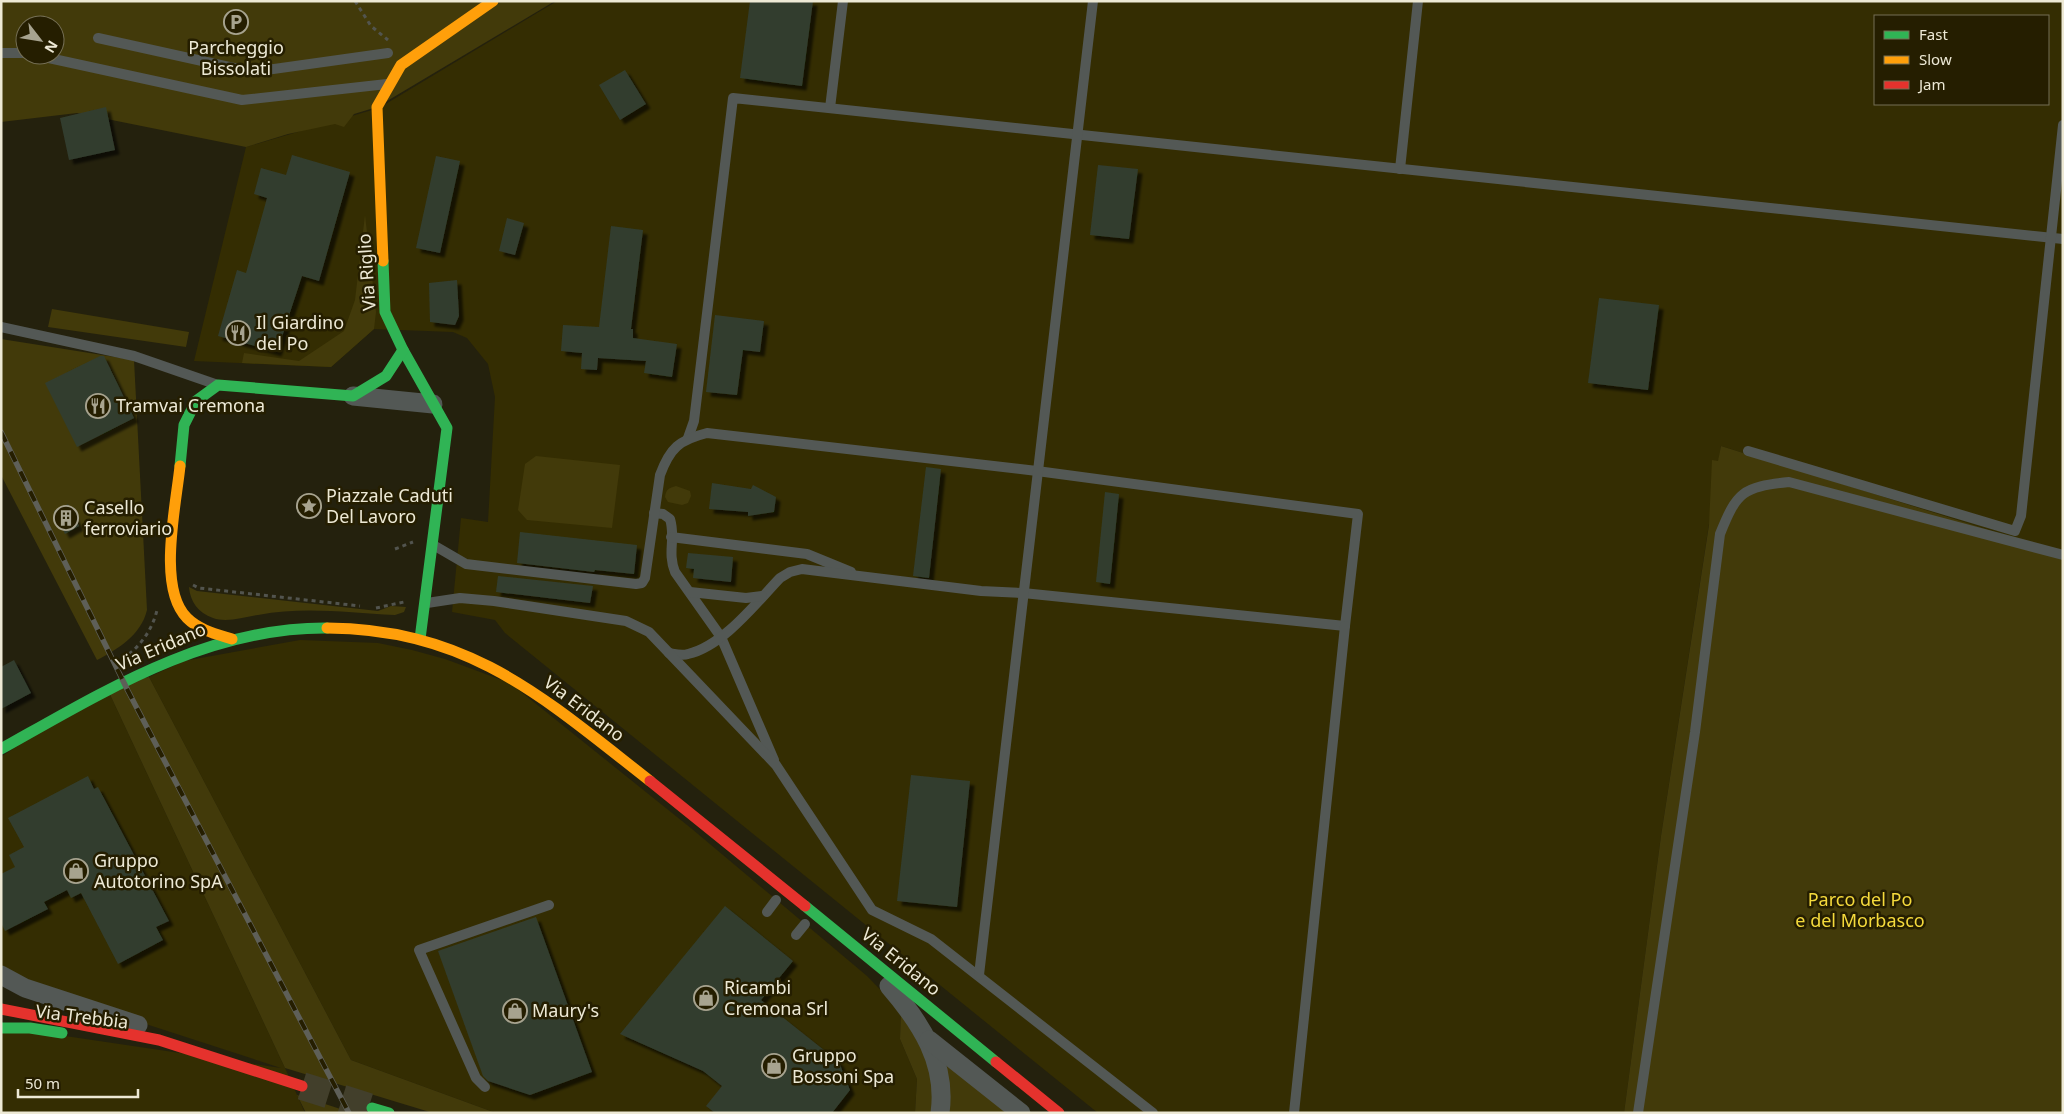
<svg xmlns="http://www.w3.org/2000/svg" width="2064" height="1114" viewBox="0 0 2064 1114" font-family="'Noto Sans',sans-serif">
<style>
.built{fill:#342d02;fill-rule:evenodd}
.green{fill:#423a0a;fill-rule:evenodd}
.building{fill:#323d2e;filter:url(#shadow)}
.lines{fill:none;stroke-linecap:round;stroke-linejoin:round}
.primary-tunnel{stroke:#423f2b;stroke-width:28;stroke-dasharray:28 14;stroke-linecap:butt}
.path{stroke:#52544e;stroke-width:3;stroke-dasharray:4 4;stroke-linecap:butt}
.lane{stroke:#535855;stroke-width:10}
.street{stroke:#535855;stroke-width:19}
.fast{stroke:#30b455;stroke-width:11}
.slow{stroke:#ff9f0a;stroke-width:11}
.jam{stroke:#e5322d;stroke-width:11}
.rail-casing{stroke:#5e5f58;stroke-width:5.5}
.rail{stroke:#251e00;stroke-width:4;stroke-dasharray:11;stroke-linecap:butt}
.labels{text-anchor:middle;stroke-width:5;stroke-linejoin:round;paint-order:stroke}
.poi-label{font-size:18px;fill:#ede9d5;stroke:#251e00;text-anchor:start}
.street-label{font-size:18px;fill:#ede9d5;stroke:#251e00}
.park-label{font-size:18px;fill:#f5da3c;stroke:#251e00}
</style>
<defs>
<filter id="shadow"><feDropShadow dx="4.5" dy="4.5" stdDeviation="1" flood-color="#0009"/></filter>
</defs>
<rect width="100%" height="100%" fill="#24210d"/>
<g class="built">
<path d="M557,1H2063V553L1721,446L1661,836L1624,1113H1098L505,633L495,620L452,612L461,518L488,522L495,397L488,364L467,338L453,332L374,329L331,367L194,361L246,147L379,108ZM1875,16H2048V104H1875Z"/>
<polygon points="300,640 378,643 412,650 445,659 510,683 692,829 867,976 901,1011 900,1039 917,1079 915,1113 496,1113 351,1060 149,677 184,661"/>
<polygon points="106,686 285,1068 305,1113 1,1113 1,1031 18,1029 281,1068 75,1001 1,968 1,757"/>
</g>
<g class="green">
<path d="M1,1H555L377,107L354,114L344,127L335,124L288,134L246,147L77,113L1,122ZM25,25H55V55H25Z"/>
<polygon points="365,215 376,312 374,329 331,367 242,363 244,353 299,361 344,331 355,300"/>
<polygon points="52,309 189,332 186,347 48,327"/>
<path d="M1,339L134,360L147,610C141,635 118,649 97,660L1,475Z"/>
<polygon points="1721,446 2063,553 2063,1113 1624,1113 1661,836 1709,525 1712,460 1718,461"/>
<polygon points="536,456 620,465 612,528 527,520 518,510 525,464"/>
<path d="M676,486L690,491L691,496L688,503L682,505L668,502L665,497C666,489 669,488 676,486Z"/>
<path d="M189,587L197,591L378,611L391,606L406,607L404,612L395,615C348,613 306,606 258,615C243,617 227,623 213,618C198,613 190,601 189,587Z"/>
<polygon points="149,677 351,1060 496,1113 433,1113 285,1068 106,686"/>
<polygon points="901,1011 1018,1113 915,1113 917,1079 900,1039"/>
<polygon points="297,1095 353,1113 306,1113"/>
</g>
<g class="building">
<polygon points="750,1 813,1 802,86 740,78"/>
<polygon points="625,70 646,104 620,120 599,85"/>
<polygon points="106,107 115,150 69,160 60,118"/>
<polygon points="292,155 350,172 319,281 302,276 277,352 218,336 237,270 246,273 267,198 254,194 261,168 286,175"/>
<polygon points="436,156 460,161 440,253 416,248"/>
<polygon points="1098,165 1138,169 1129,239 1090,235"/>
<polygon points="507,218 524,223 515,255 499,251"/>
<polygon points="611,226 643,230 631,329 633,329 633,338 677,344 672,377 644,373 646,361 598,358 597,370 581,369 582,353 561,351 563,325 599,327"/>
<polygon points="457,280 459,316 455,325 430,322 429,283"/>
<polygon points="1599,298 1659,305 1648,390 1588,383"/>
<polygon points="715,315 764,321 760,352 743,350 737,395 706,392"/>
<polygon points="100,356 104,356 134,418 77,447 45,383"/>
<polygon points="926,467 941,469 929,578 913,576"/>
<polygon points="712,483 751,489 753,485 776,497 774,512 748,516 748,512 709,509"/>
<polygon points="1105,492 1119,494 1110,584 1096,582"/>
<polygon points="68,504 79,526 65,534 54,511"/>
<polygon points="520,532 637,545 634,574 595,570 594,572 517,563"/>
<polygon points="688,553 733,557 731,582 693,578 694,569 686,568"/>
<polygon points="498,576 593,586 590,603 496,592"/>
<polygon points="14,660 31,693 1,709 1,667"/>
<polygon points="911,775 970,781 957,907 897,901"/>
<polygon points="88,776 94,789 98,787 169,921 156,927 163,940 118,964 81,893 71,898 67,890 44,902 48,909 5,931 1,923 1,874 15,867 9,855 24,847 8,818"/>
<polygon points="725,906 793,961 761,1000 839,1062 850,1090 832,1113 715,1113 706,1106 722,1086 703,1071 620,1034"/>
<polygon points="536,917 592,1072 530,1095 488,1081 483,1076 438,951"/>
</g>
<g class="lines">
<polyline class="primary-tunnel" points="302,1086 372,1108"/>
<g class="path">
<polyline points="355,1 371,26 388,40"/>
<polyline points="395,549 413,542"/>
<polyline points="193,585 199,588 360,606"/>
<polyline points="376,608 404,602"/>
<path d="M129,654C143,643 153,627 157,610"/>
</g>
<g class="lane">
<polyline points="98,38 252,72 388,53"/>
<polyline points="1,53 25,53"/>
<polyline points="35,55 242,100 387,84"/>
<polyline points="830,108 843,1"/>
<polyline points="1400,169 1418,1"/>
<polyline points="1,327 134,356 215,384"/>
<polyline points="688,438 694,421 733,98 2063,239"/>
<polyline points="1748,451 2015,531 2021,516 2063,125"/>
<path d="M654,513L663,514L670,519C676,538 667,552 675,572L721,637L774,760"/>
<polyline points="671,537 807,554 851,572"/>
<path d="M435,546L466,564L636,584L642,583L645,578L660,475C670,448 679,440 707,433L1037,471L1358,514L1345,626L1023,593L981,591L802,569L790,572L780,578C756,603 723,646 688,654C682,656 675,654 669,653"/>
<polyline points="690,592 746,598 762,596"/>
<polyline points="427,603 460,598 494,601 626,621 649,632 776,765 872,910 931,939 1153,1113"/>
<polyline points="767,912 776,900"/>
<polyline points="796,935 805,924"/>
<polyline points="979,975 1093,1"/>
<polyline points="485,1087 476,1078 419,950 549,905"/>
<polyline points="1294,1113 1345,626"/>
<path d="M1638,1113L1695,732L1720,534C1737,492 1742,487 1789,482L2063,555"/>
</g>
<g class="street">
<polyline points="353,396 433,404"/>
<polyline points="1,975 25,988 138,1025"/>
<path d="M889,986C921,1023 947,1063 940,1113"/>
<polyline points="929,1040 1021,1113"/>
</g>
<g class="fast">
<polyline points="383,261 385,312 403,350 447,428 420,639"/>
<polyline points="180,466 184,425 196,401 218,385 353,396 386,376 403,350"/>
<path d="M1,749C103,692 206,627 327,628"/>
<polyline points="805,906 996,1062"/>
<polyline points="1,1028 30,1028 62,1033"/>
<polyline points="372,1108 389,1113"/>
</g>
<g class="slow">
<polyline points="383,261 377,107 401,65 493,1"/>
<path d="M180,466C176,506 157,588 187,618C199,630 216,634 232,639"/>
<path d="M327,628C470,629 544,698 650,781"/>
</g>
<g class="jam">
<polyline points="650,781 805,906"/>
<polyline points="1,1009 159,1040 302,1086"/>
<polyline points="996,1062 1059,1113"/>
</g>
<defs>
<polyline id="rail" points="1,432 128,691 349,1113"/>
</defs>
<use href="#rail" class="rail-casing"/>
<use href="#rail" class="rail"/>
</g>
<defs>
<symbol id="parking-ring" viewBox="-11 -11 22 22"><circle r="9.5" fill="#251e00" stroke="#a7a38f" stroke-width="1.5"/><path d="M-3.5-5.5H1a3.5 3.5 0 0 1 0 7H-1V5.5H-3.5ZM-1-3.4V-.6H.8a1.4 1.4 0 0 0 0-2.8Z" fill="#a7a38f"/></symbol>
<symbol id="restaurant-ring" viewBox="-11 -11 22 22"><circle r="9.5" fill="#251e00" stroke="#a7a38f" stroke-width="1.5"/><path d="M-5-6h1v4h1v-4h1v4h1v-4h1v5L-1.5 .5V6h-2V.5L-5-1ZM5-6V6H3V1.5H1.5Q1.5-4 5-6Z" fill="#a7a38f"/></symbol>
<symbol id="sight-ring" viewBox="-11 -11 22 22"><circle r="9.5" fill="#251e00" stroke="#a7a38f" stroke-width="1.5"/><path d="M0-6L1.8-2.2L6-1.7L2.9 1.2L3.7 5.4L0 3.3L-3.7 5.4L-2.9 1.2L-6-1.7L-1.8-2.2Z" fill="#a7a38f"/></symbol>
<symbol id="building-ring" viewBox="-11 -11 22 22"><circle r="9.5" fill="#251e00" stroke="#a7a38f" stroke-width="1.5"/><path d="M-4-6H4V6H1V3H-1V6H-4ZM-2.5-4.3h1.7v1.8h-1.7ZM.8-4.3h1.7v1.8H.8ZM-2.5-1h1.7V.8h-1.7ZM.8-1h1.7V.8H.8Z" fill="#a7a38f"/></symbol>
<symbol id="shop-ring" viewBox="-11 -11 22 22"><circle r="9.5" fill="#251e00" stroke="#a7a38f" stroke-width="1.5"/><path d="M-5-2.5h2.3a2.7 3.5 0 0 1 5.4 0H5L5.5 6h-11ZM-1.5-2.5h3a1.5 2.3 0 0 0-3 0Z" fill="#a7a38f"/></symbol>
</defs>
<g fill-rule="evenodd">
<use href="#parking-ring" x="222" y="8" width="28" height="28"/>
<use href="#restaurant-ring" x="224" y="319" width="28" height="28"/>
<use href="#restaurant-ring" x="84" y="392" width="28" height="28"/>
<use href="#sight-ring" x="295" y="492" width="28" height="28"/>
<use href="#building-ring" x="52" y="504" width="28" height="28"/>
<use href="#shop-ring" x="62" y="857" width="28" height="28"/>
<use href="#shop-ring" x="692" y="984" width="28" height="28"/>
<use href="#shop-ring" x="501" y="997" width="28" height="28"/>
<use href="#shop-ring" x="760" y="1052" width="28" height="28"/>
</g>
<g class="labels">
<g class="poi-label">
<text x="236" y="54" text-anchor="middle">Parcheggio<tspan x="236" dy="21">Bissolati</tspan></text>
<text x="256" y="329">Il Giardino<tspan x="256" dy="21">del Po</tspan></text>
<text x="116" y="412">Tramvai Cremona</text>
<text x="326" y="502">Piazzale Caduti<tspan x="326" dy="21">Del Lavoro</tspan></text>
<text x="84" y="514">Casello<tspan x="84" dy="21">ferroviario</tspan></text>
<text x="94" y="867">Gruppo<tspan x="94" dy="21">Autotorino SpA</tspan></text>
<text x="724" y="994">Ricambi<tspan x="724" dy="21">Cremona Srl</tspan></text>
<text x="532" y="1017">Maury's</text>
<text x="792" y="1062">Gruppo<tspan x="792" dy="21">Bossoni Spa</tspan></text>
</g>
<g class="street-label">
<text transform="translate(367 272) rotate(-94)" y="6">Via Riglio</text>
<text transform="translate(161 647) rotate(-23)" y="6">Via Eridano</text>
<text transform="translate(584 709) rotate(37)" y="6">Via Eridano</text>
<text transform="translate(901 962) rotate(39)" y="6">Via Eridano</text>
<text transform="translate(82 1017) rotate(7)" y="6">Via Trebbia</text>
</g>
<g class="park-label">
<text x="1860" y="906">Parco del Po<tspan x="1860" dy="21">e del Morbasco</tspan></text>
</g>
</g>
<rect width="2064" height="1114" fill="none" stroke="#ede9d5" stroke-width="5"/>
<rect x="1874" y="15" width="175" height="90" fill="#251e00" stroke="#756f55"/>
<rect x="1884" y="31" width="25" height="8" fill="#30b455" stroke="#756f55"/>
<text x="1919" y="40" font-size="15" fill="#ede9d5">Fast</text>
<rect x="1884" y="56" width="25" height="8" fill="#ff9f0a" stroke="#756f55"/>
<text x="1919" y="65" font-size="15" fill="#ede9d5">Slow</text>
<rect x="1884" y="81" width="25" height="8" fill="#e5322d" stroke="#756f55"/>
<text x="1919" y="90" font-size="15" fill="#ede9d5">Jam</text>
<g transform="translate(40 40) rotate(121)"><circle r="24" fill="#251e00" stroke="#756f55"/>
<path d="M0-4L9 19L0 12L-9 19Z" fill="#a7a38f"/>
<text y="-8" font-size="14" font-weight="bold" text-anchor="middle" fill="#ede9d5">N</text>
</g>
<path d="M18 1089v8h120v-8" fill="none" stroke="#ede9d5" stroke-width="2.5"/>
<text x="25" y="1089" font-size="15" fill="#ede9d5" stroke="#251e00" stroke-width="4" paint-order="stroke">50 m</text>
</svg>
